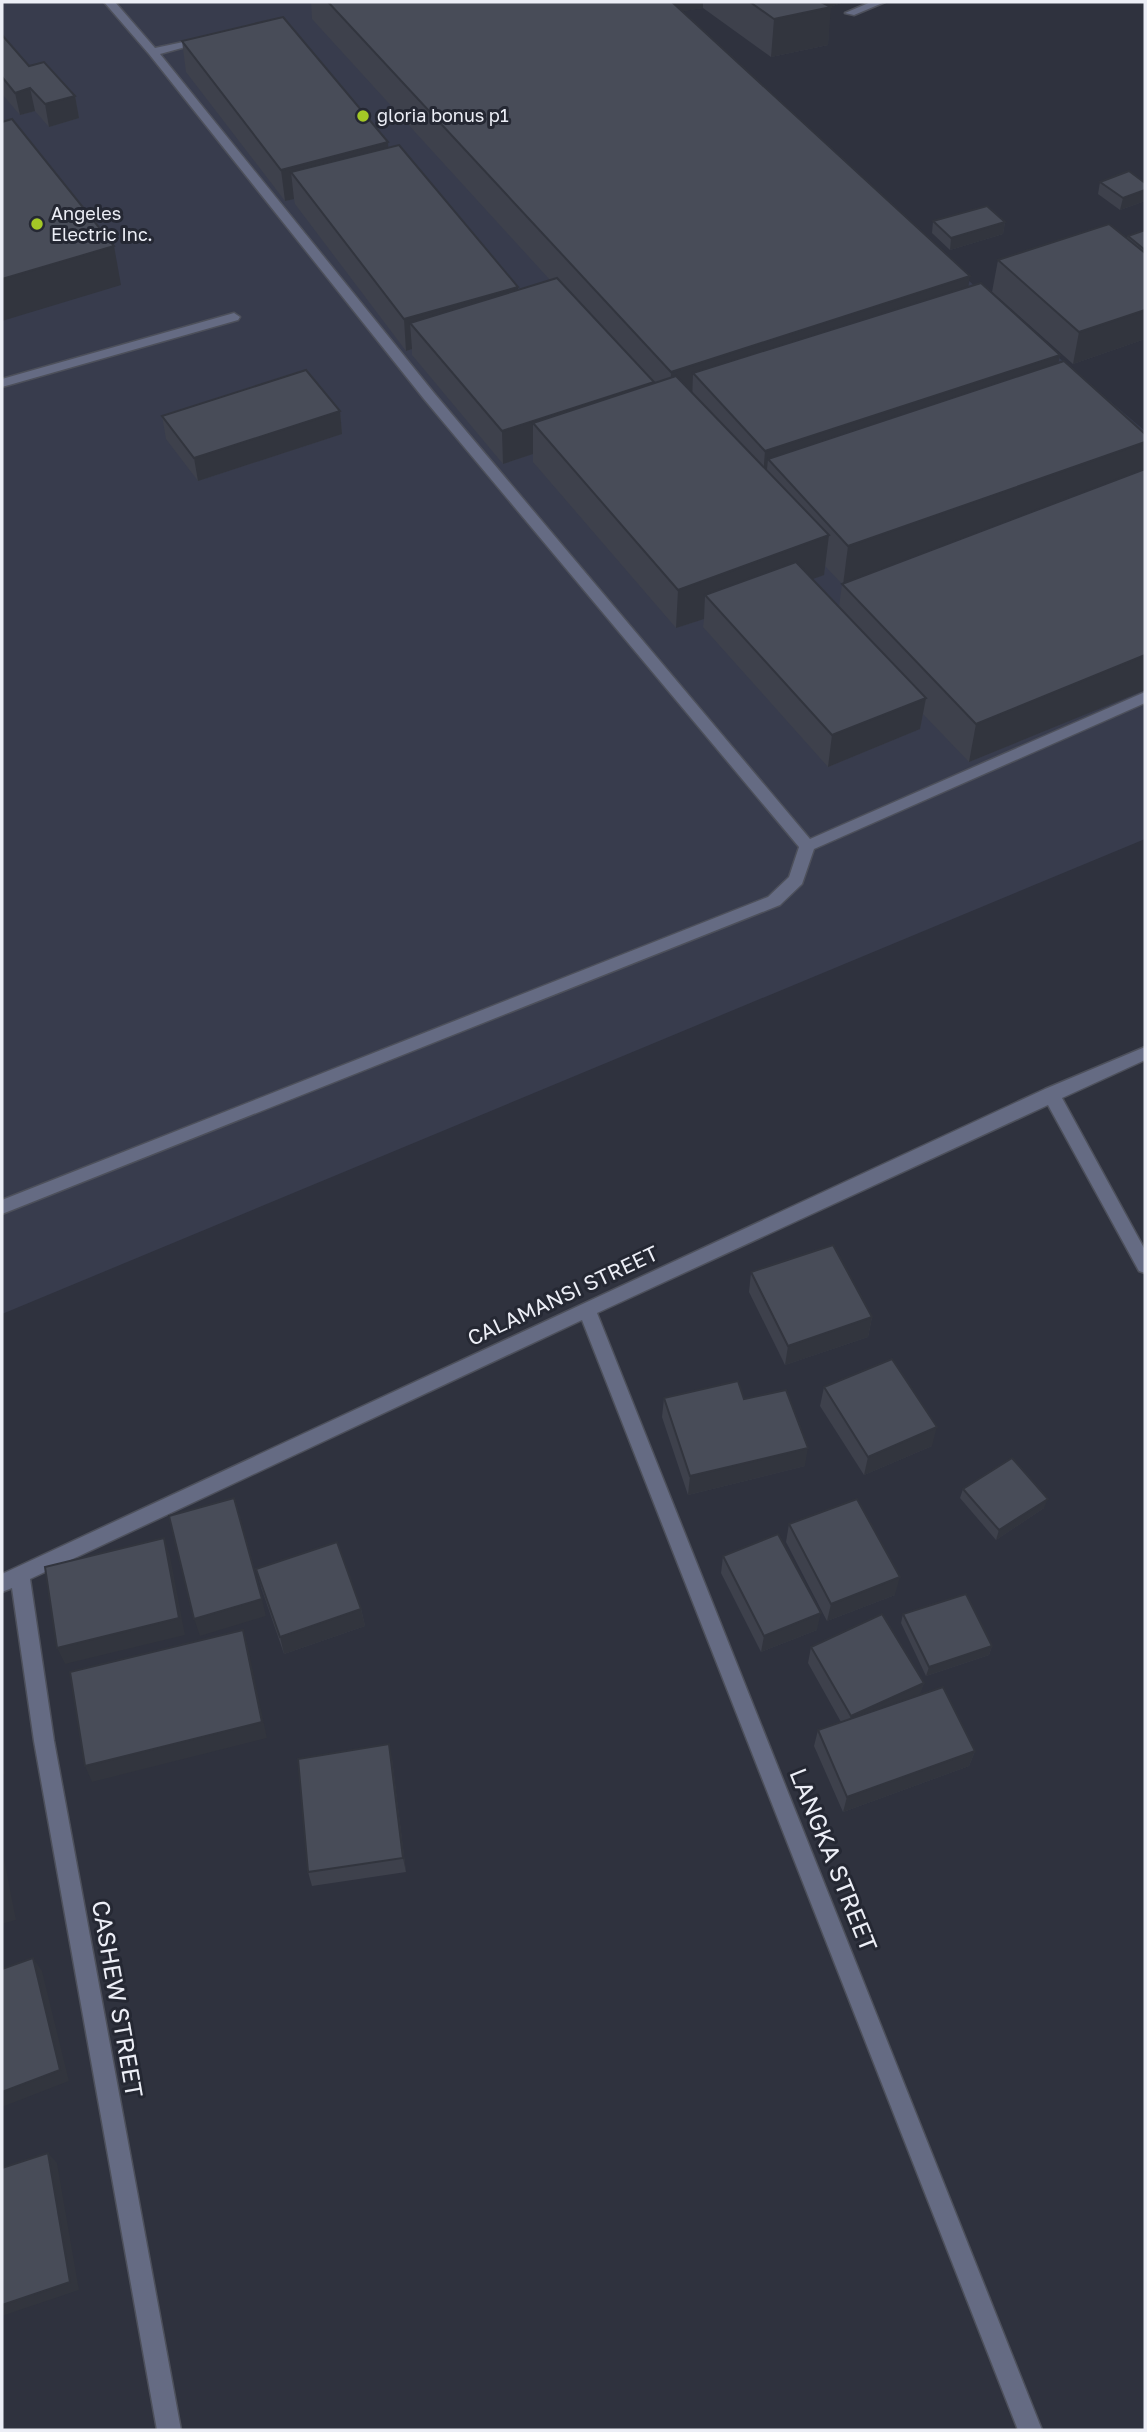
<svg xmlns="http://www.w3.org/2000/svg" width="1147" height="2432" viewBox="0 0 1147 2432" font-family="'Golos Text',sans-serif">
<style>
.built{fill:#383c4d}
.lines{fill:none;stroke-linecap:round;stroke-linejoin:round}
.lane-casing{stroke:#4d505b;stroke-width:3}
.street-casing{stroke:#4d505b;stroke-width:3}
.lane{fill:#656b83;fill-rule:evenodd}
.street{fill:#656b83;fill-rule:evenodd}
.wall{fill:#3e414c;fill-rule:evenodd}
.shaded-wall{fill:#32353e}
.building{fill:#484c58;stroke:#32353e;stroke-width:2}
.poi-dot{fill:#a3c826;stroke:#252833;stroke-width:2.5}
.labels{text-anchor:middle;stroke-width:6;stroke-linejoin:round;paint-order:stroke}
.far-poi-label{font-size:18px;fill:#eceef6;stroke:#252833;text-anchor:start}
.street-label{font-size:21px;fill:#eceef6;stroke:#252833}
.near-street-label{font-size:24px;fill:#eceef6;stroke:#252833}
</style>
<rect width="100%" height="100%" fill="#2f323e"/>
<polygon class="built" points="2,2 660,2 978,289 1145,431 1145,839 2,1314"/>
<g class="lines">
<defs>
<g id="lane">
<polygon points="104,2 115,2 155,48 207,37 207,41 160,54 434,393 810,839 1145,692 1145,703 814,849 802,884 780,905 2,1214 2,1200 768,897 789,877 799,847 424,399 149,54"/>
<polygon points="871,2 885,2 854,15 845,13"/>
<polygon points="234,313 240,317 238,320 2,387 2,379"/>
</g>
<polygon id="street" points="1145,1047 1145,1060 1062,1098 1145,1250 1145,1273 1139,1271 1048,1105 597,1313 1042,2430 1018,2430 582,1320 30,1579 54,1741 181,2430 157,2430 34,1741 12,1588 2,1592 2,1574 1045,1089"/>
</defs>
<use href="#lane" class="lane-casing"/>
<use href="#street" class="street-casing"/>
<use href="#lane" class="lane"/>
<use href="#street" class="street"/>
</g>
<g class="wall">
<path d="M311,2H844L830,7L828,45L771,57L703,8L682,11L968,287L1060,355L1058,363L1145,434V466L1144,470L1145,469V690L969,762L923,714L920,729L828,767L703,627L704,619L676,628L533,462V454L503,464L412,355V349L406,351L295,204L294,199L285,201L186,72L182,41L388,142V147L518,287V290L550,280L312,19ZM825,566L842,584L839,607L812,579L824,575Z"/>
<polygon points="2,35 29,66 75,96 79,118 49,127 35,111 20,115 2,94"/>
<polygon points="1100,182 1145,183 1145,201 1120,210 1098,194"/>
<polygon points="933,221 1005,222 1003,234 950,250 932,233"/>
<polygon points="1145,230 1145,339 1073,364 992,292 998,260 1127,238 1128,236"/>
<polygon points="340,411 342,434 198,481 166,439 162,416"/>
<polygon points="751,1272 872,1317 868,1337 785,1365 749,1292"/>
<polygon points="824,1387 932,1446 864,1475 820,1406"/>
<polygon points="664,1398 744,1399 805,1466 688,1495 662,1417"/>
<polygon points="963,1489 1044,1508 996,1540 960,1498"/>
<polygon points="789,1524 895,1595 827,1621 786,1542"/>
<polygon points="723,1556 817,1630 761,1652 721,1573"/>
<polygon points="256,1569 361,1609 365,1626 284,1654 261,1587"/>
<polygon points="903,1614 992,1646 989,1655 926,1676 901,1623"/>
<polygon points="811,1647 924,1683 919,1695 975,1751 969,1766 843,1812 814,1746 818,1730 841,1722 808,1663"/>
<polygon points="392,1759 406,1872 312,1886 308,1872"/>
</g>
<g class="shaded-wall">
<polygon points="673,2 703,2 703,8 672,13"/>
<polygon points="787,2 844,2 827,8 831,7 828,45 771,57 774,19"/>
<polygon points="30,88 35,111 20,115 15,93"/>
<polygon points="75,96 79,118 49,127 45,104"/>
<polygon points="388,142 390,174 291,172 294,199 285,201 281,170"/>
<polygon points="1145,190 1145,201 1120,210 1123,198"/>
<polygon points="1005,222 1003,234 950,250 951,238"/>
<polygon points="114,246 121,285 2,321 2,279"/>
<polygon points="970,276 964,315 693,373 692,404 670,411 671,372"/>
<polygon points="518,287 518,319 410,323 412,349 406,351 404,319"/>
<polygon points="1145,310 1145,339 1073,364 1079,332"/>
<polygon points="1060,355 1052,394 768,459 765,489 762,490 765,451"/>
<polygon points="654,382 533,423 533,454 503,464 502,431"/>
<polygon points="340,411 342,434 198,481 194,458"/>
<polygon points="1145,442 1145,466 1142,479 843,585 848,546"/>
<polygon points="829,535 824,575 721,612 705,595 704,619 676,628 678,590"/>
<polygon points="1145,655 1145,690 969,762 976,724"/>
<polygon points="926,698 920,729 828,767 832,735"/>
<polygon points="872,1317 868,1337 785,1365 788,1346"/>
<polygon points="937,1427 932,1446 864,1475 868,1457"/>
<polygon points="808,1448 805,1466 688,1495 690,1476"/>
<polygon points="1048,1499 1044,1508 996,1540 999,1530"/>
<polygon points="164,1538 170,1556 185,1635 65,1664 57,1648"/>
<polygon points="900,1577 895,1595 827,1621 831,1604"/>
<polygon points="262,1599 266,1616 200,1636 194,1619"/>
<polygon points="361,1609 365,1626 284,1654 280,1637"/>
<polygon points="821,1613 817,1630 761,1652 764,1636"/>
<polygon points="243,1630 248,1647 267,1738 92,1782 85,1766"/>
<polygon points="992,1646 989,1655 926,1676 929,1667"/>
<polygon points="924,1683 918,1699 847,1732 851,1716"/>
<polygon points="389,1744 392,1759 406,1872 403,1858"/>
<polygon points="975,1751 969,1766 843,1812 847,1797"/>
<polygon points="2,1759 5,1774 2,1775"/>
<polygon points="2,1848 16,1920 2,1924"/>
<polygon points="33,1958 42,1971 69,2081 2,2107 2,2092"/>
<polygon points="48,2153 57,2163 79,2290 2,2316 2,2305"/>
</g>
<g class="building">
<polygon points="328,2 672,2 970,276 671,372"/>
<polygon points="750,2 821,2 831,7 774,19"/>
<polygon points="283,17 388,142 281,170 182,41"/>
<polygon points="2,35 29,66 44,62 75,96 45,104 30,88 15,93 2,77"/>
<polygon points="12,119 114,246 2,279 2,122"/>
<polygon points="399,145 518,287 404,319 291,172"/>
<polygon points="1129,171 1145,183 1145,190 1123,198 1100,182"/>
<polygon points="987,206 1005,222 951,238 933,221"/>
<polygon points="1109,224 1145,253 1145,310 1079,332 998,260"/>
<polygon points="1145,230 1145,250 1128,236"/>
<polygon points="557,278 654,382 502,431 410,323"/>
<polygon points="981,283 1060,355 765,451 693,373"/>
<polygon points="1064,361 1145,434 1145,442 848,546 768,459"/>
<polygon points="306,370 340,411 194,458 162,416"/>
<polygon points="676,376 829,535 678,590 533,423"/>
<polygon points="1145,469 1145,655 976,724 842,584"/>
<polygon points="796,562 926,698 832,735 705,595"/>
<polygon points="833,1245 872,1317 788,1346 751,1272"/>
<polygon points="892,1359 937,1427 868,1457 824,1387"/>
<polygon points="738,1381 744,1399 786,1390 808,1448 690,1476 664,1398"/>
<polygon points="1012,1458 1048,1499 999,1530 963,1489"/>
<polygon points="234,1498 262,1599 194,1619 169,1516"/>
<polygon points="857,1499 900,1577 831,1604 789,1524"/>
<polygon points="778,1534 821,1613 764,1636 723,1556"/>
<polygon points="164,1538 179,1618 57,1648 45,1567"/>
<polygon points="337,1542 361,1609 280,1637 256,1569"/>
<polygon points="966,1594 992,1646 929,1667 903,1614"/>
<polygon points="882,1614 924,1683 851,1716 811,1647"/>
<polygon points="243,1630 262,1722 85,1766 70,1672"/>
<polygon points="943,1687 975,1751 847,1797 818,1730"/>
<polygon points="389,1744 403,1858 308,1872 298,1759"/>
<polygon points="33,1958 60,2070 2,2092 2,1969"/>
<polygon points="48,2153 70,2282 2,2305 2,2168"/>
</g>
<g class="poi-dot">
<circle cx="363" cy="116" r="7"/>
<circle cx="37" cy="224" r="7"/>
</g>
<g class="labels">
<g class="far-poi-label">
<text x="377" y="122">gloria bonus p1</text>
<text x="51" y="220">Angeles<tspan x="51" dy="21">Electric Inc.</tspan></text>
</g>
<g class="street-label">
<text transform="translate(563 1296) rotate(-25)" y="7">CALAMANSI STREET</text>
</g>
<g class="near-street-label">
<text transform="translate(833 1860) rotate(68)" y="8">LANGKA STREET</text>
<text transform="translate(117 1999) rotate(80)" y="8">CASHEW STREET</text>
</g>
</g>
<rect width="1147" height="2432" fill="none" stroke="#eceef6" stroke-width="7"/>
</svg>
